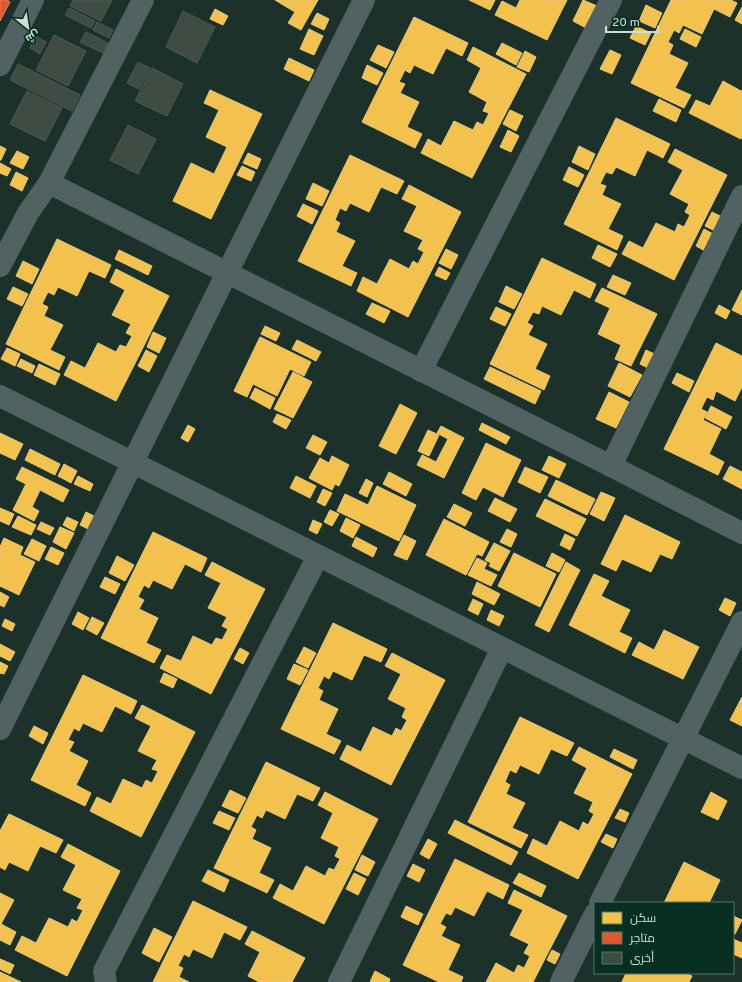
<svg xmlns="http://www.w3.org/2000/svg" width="742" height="982" viewBox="0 0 742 982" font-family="Overpass,Cairo,sans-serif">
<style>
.homes{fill:#f2c14e;stroke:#e7ca77}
.shops{fill:#e4572e;stroke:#dd8061}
.building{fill:#3f4c43;stroke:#4e5a51}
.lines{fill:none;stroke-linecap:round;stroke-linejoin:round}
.minor{stroke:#506262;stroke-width:22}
</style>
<rect width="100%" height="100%" fill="#1c3129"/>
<g class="homes">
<polygon points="275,0 318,0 301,30 288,23 295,12"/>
<polygon points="469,0 495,0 490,10"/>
<polygon points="520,0 567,0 547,40 495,15 502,1 516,8"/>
<polygon points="583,0 597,6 586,28 573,21"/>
<polygon points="671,0 731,0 737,3 730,17 714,9 702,34 683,25 679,33 674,30 668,42 673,45 669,54 688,63 675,88 691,95 684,108 631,83"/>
<polygon points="646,5 662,13 655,28 639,21"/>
<polygon points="742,7 742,24 735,20"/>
<polygon points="215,9 228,16 223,25 210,19"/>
<polygon points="317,13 329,19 324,30 311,24"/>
<polygon points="414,17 468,43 462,56 446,48 433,74 414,65 410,73 405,70 399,82 405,84 400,93 419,102 407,127 422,134 415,148 362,122"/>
<polygon points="636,26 651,33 645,45 630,38"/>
<polygon points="309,29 323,36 314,55 300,49"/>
<polygon points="685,29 701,37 696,47 680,39"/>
<polygon points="502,43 522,53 516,65 496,54"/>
<polygon points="378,45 394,52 386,68 370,60"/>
<polygon points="473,47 526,74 472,178 421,153 428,139 441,146 454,121 473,130 477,122 483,125 489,113 483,111 487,102 469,92 481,68 467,60"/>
<polygon points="610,50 621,55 612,74 600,69"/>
<polygon points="525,51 536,57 529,72 517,67"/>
<polygon points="289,58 314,70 309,81 284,69"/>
<polygon points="367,65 383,73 377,85 362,78"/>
<polygon points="723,81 741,91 742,90 742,137 741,139 689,113 696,100 710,106"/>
<polygon points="210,90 262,114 211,219 173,201 191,163 214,174 227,147 206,137 219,110 204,103"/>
<polygon points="659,99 681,110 676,122 653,111"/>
<polygon points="510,110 523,116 516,131 503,124"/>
<polygon points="616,118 670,144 663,158 647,150 635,176 616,167 612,174 606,172 600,184 606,186 602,195 621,204 608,229 623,236 617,250 564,224"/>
<polygon points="508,130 519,136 511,152 500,147"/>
<polygon points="0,146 6,149 1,160 0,160"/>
<polygon points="579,146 595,154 588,170 572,162"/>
<polygon points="675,149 727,175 674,280 622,254 629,241 643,248 656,223 675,232 678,224 684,227 690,215 685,212 689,204 670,194 683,170 668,162"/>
<polygon points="17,151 29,157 23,169 10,163"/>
<polygon points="248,153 261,159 257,169 243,163"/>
<polygon points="350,155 404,181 397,194 381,187 369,212 350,203 346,211 340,208 335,220 340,223 336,232 355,241 342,266 357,273 351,286 298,261"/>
<polygon points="0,163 11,169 7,176 0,173"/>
<polygon points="242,166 255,172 251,181 237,175"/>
<polygon points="569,167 584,175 578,187 563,180"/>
<polygon points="16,172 28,178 22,191 10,185"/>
<polygon points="313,183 329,191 322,206 306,199"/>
<polygon points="409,185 461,212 408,317 357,291 363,277 377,284 390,259 409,269 413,261 418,264 424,252 418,249 423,240 404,231 417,206 402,199"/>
<polygon points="303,204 318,211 312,224 297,216"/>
<polygon points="712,212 724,218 717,232 705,226"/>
<polygon points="704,229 715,235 707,252 696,246"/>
<polygon points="57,239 111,265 105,278 89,271 77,296 58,287 54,295 48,292 42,304 48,307 44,316 63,325 50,350 65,357 59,370 6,344"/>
<polygon points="598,245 617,254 610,267 592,258"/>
<polygon points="446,249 458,255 451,269 439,263"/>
<polygon points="119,250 152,266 148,275 115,259"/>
<polygon points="542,258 596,284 590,298 574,290 561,315 542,306 539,314 533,312 527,323 533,326 528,335 547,344 535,369 550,376 544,390 490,364"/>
<polygon points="23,261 39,269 32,284 16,276"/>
<polygon points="439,267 450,273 446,280 435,275"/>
<polygon points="116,269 169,296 116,401 64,375 71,361 85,368 98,343 116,352 120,345 126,347 132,336 126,333 131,324 112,315 125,290 110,282"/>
<polygon points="613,275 631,283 625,295 607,287"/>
<polygon points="506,286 522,294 514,309 499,302"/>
<polygon points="13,287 28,294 22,306 7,299"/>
<polygon points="602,288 657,314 631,366 615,359 621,345 598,334 610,308 595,301"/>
<polygon points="742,290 742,315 732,310"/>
<polygon points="372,303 390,311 384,323 366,314"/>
<polygon points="719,305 730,311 726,319 715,313"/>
<polygon points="496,307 511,314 505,326 490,319"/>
<polygon points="265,326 280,333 276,341 261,334"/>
<polygon points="153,332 166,338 159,353 147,347"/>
<polygon points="260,337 311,362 304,376 290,369 277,396 253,384 247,397 234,391"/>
<polygon points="297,340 321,352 316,361 292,349"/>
<polygon points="716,343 742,356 742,387 735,401 716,391 713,400 707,397 701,409 707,412 703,420 721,429 709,454 724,462 718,475 664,449"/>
<polygon points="7,348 20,354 15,366 1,359"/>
<polygon points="146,350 157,356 149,372 138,366"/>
<polygon points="646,350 659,356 652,370 640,364"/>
<polygon points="21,359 35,366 32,373 17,366"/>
<polygon points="619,363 642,375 630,397 608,386"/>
<polygon points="39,364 60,374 55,385 34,375"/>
<polygon points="490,367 541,391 535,404 484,379"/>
<polygon points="293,372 312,382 293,418 274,409"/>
<polygon points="677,373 694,381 689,392 672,383"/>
<polygon points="255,388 275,398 270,409 250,398"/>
<polygon points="609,392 629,402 616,428 596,419"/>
<polygon points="400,404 417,413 396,454 379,446"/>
<polygon points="711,406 732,417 726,429 705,418"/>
<polygon points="277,414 291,420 286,429 273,422"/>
<polygon points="482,423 510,437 506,444 479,430"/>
<polygon points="188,425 195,429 188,442 181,438"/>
<polygon points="441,426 464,438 444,478 417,465 422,455 436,462 448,439 437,433"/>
<polygon points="428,430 439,435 429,456 418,451"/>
<polygon points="0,433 23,444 15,460 0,453"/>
<polygon points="313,435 327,442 320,455 306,448"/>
<polygon points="486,443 521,460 503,497 483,487 476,500 462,493"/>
<polygon points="30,449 60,464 55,475 25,460"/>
<polygon points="332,456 349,465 339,486 335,484 332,490 309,478 320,458 329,463"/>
<polygon points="549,456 566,464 559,478 542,470"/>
<polygon points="64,464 77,471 71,483 58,476"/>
<polygon points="730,466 742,472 742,489 723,479"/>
<polygon points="22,467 69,490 63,502 40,490 32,507 39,511 34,521 13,510 26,484 16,479"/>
<polygon points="525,467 548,477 540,493 518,482"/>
<polygon points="389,472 412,484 406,496 383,484"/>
<polygon points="78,476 93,484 90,491 74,484"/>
<polygon points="296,476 316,486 310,498 290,488"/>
<polygon points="366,479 373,483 367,497 359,493"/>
<polygon points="556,480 595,499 587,515 548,496"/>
<polygon points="377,486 416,505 399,541 337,511 345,494 368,505"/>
<polygon points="323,489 332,493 325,506 317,502"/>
<polygon points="601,492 615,498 604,521 590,514"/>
<polygon points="495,498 517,509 510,522 488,511"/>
<polygon points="545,499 586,519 577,536 536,516"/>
<polygon points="454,504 472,513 465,526 447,517"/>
<polygon points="0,508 14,514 9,525 0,521"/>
<polygon points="330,510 339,514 332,526 324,522"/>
<polygon points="86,512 94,516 88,529 80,525"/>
<polygon points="625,515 680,542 672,559 660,554 651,572 622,559 616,571 601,564"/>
<polygon points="18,516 36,525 31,535 12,527"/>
<polygon points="67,517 78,522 74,531 63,525"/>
<polygon points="346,518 360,525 353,538 340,531"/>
<polygon points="444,519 489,542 482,556 477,554 466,575 426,555"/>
<polygon points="313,520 322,524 317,534 309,530"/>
<polygon points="41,522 54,528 50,535 37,529"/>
<polygon points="60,527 74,533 66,549 53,542"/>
<polygon points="507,529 517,534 511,547 500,542"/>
<polygon points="153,532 207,558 201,572 185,564 172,589 153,580 149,588 144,585 138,597 144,600 139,609 158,618 146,643 161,650 154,663 101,638"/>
<polygon points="565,534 575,539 570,550 560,545"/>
<polygon points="404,535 416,541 407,560 394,555"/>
<polygon points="356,537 377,548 373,557 352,546"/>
<polygon points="4,538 23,547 20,555 35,562 19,595 0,586 0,547"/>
<polygon points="32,539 46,546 39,561 24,554"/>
<polygon points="494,543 510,551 499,571 489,566 491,563 485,560"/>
<polygon points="51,547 64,553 58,565 45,559"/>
<polygon points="514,553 556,574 540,607 498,586"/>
<polygon points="552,553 565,560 559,572 546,566"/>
<polygon points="117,556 134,565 125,581 109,573"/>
<polygon points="477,558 487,563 484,569 497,575 491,586 468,575"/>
<polygon points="212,562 265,589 211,694 160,668 167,655 181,661 193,636 212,645 216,638 222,640 228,629 222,626 227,617 208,608 221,583 205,575"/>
<polygon points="566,562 580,570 549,632 535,625"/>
<polygon points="594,574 609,581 601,596 630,610 619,632 632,638 625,653 569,625"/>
<polygon points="105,577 120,584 115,594 100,587"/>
<polygon points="477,582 500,594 494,605 472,594"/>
<polygon points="0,592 9,597 4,607 0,605"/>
<polygon points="725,598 736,603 730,616 719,610"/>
<polygon points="473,599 483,604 478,615 468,610"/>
<polygon points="491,610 504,616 499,626 487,620"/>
<polygon points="78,612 89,618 83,630 72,624"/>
<polygon points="92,617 104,623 97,635 86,629"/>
<polygon points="5,619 15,624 12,631 2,626"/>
<polygon points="333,623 387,649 381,662 364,655 352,680 333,671 329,679 324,676 318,688 323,691 319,700 338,709 326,734 341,741 334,754 281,729"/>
<polygon points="664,630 699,647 683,679 632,655 639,642 654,650"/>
<polygon points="0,644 15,652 10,661 0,656"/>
<polygon points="304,647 316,653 308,668 296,662"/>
<polygon points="240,648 249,653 243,664 234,659"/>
<polygon points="392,653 445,680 391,785 340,759 347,745 361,752 373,727 392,736 396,728 401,731 407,720 402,717 406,708 388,699 401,674 385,666"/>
<polygon points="0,662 8,666 4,674 0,673"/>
<polygon points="294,664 308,670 300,685 287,679"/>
<polygon points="164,673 177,679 173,688 160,682"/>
<polygon points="83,675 137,701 131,714 115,706 102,732 83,723 79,731 74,728 68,740 74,742 69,751 88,761 76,785 91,793 85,806 31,780"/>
<polygon points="742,697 742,726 730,720"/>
<polygon points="142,705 195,732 141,837 90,811 97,797 111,804 123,779 142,788 146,780 152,783 158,771 152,769 157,760 138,751 151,726 135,718"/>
<polygon points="520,717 574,743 567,756 551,749 539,774 520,765 516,773 510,770 505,782 510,785 506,794 525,803 512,828 528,835 521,848 468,822"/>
<polygon points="34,726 48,733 43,744 29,736"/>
<polygon points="579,747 632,774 578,879 527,853 533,839 547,846 560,821 579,831 583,822 588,825 594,814 589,811 593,802 574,793 587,768 572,760"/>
<polygon points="614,749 637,760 633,769 610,757"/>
<polygon points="266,762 320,788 313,801 297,794 285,819 266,810 262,818 257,815 251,827 256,830 252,839 271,848 259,873 274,880 267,893 214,868"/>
<polygon points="230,790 246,798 238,813 222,806"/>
<polygon points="325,792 378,819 324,924 273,898 280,884 293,891 306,866 325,876 329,868 334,870 340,859 335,856 339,847 321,838 333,813 318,805"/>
<polygon points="711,792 727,801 718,820 701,812"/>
<polygon points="620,809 629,813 625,822 615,818"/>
<polygon points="219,811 235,818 229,830 213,823"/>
<polygon points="9,814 63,840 56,853 40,846 28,871 9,862 5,870 0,867 0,831"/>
<polygon points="455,820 518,852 511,865 448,833"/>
<polygon points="606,834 617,839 613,848 601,842"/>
<polygon points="428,839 437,844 429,859 420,854"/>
<polygon points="68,844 120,871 67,976 15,950 22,936 36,943 49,918 68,927 72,919 77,922 83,910 77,908 82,899 63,890 76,865 61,857"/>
<polygon points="362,855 375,862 368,876 355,870"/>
<polygon points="455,859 509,885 503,899 487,891 474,916 455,907 451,915 446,913 440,924 446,927 441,936 460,945 448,970 463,977 461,982 439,982 403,965"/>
<polygon points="684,862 720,880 709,903 664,903"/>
<polygon points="413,864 425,870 419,882 407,876"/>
<polygon points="208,870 229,880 224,892 202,881"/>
<polygon points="354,873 366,879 358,895 346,889"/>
<polygon points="519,873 546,886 541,897 513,883"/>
<polygon points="514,890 567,916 533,982 486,982 496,963 514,973 518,965 524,968 530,956 524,953 529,944 510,935 523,910 508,903"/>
<polygon points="0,893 14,900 1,924 16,932 10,945 0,940"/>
<polygon points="193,901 247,927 240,940 224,932 212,958 193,949 189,957 184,954 178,966 183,968 179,977 189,982 153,982"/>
<polygon points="406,906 423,914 418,925 401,917"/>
<polygon points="733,916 742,920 735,934 733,933"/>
<polygon points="154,928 172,937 159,962 142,953"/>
<polygon points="252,931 305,958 292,982 259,982 248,976 260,952 245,944"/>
<polygon points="733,939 742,943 742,958 733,954"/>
<polygon points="552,950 560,954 555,964 547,960"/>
<polygon points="0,959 14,965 10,974 0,969"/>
<polygon points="375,971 390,979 389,982 370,982"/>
<polygon points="0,972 21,982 0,982"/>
<polygon points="626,973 685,973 692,976 689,982 622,982"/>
</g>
<polygon class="shops" points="0,0 8,0 8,1 10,2 0,21"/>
<g class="building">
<polygon points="73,0 112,0 101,21 70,6"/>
<polygon points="69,8 95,21 91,28 65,15"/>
<polygon points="183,11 215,27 197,63 166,47"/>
<polygon points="97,22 113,30 109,38 93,30"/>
<polygon points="86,32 108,43 103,53 80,42"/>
<polygon points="54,35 86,51 68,86 36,70"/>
<polygon points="35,36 46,42 40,54 30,48"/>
<polygon points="138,62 150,68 139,89 127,83"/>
<polygon points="18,64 80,95 72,111 10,80"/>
<polygon points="152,68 183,84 167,116 135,101"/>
<polygon points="27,91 62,108 45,141 10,124"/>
<polygon points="128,125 156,139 138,174 110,160"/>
</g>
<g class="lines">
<g class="minor">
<polyline points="0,65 33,0"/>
<polyline points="49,183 611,466 742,533"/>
<polyline points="0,266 28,213 49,183 143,0"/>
<polyline points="421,371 611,0"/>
<polyline points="0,396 742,768"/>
<polyline points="611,466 742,196"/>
<polyline points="0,729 227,273 364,0"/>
<polyline points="600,903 742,622"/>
<polyline points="106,982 104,971 318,556"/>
<polyline points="339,982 502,648"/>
<polyline points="561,982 595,914"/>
</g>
</g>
<rect x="594" y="902" width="140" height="72" fill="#072f22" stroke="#56766a"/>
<rect x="602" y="912" width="20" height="12" fill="#f2c14e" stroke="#56766a"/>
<text x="630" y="922" font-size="12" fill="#cce0d7">سكن</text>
<rect x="602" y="932" width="20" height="12" fill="#e4572e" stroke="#56766a"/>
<text x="630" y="942" font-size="12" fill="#cce0d7">متاجر</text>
<rect x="602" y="952" width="20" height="12" fill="#3f4c43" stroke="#56766a"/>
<text x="630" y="962" font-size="12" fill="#cce0d7">أخرى</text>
<g transform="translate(28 28) rotate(150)" stroke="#072f22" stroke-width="3" paint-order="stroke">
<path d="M0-3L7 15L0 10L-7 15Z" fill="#cce0d7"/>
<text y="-6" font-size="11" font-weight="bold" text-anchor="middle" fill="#cce0d7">ش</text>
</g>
<path d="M606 26v6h52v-6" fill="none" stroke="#cce0d7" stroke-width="2"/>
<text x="612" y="26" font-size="12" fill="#cce0d7" stroke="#072f22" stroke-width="3" paint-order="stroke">20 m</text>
</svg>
